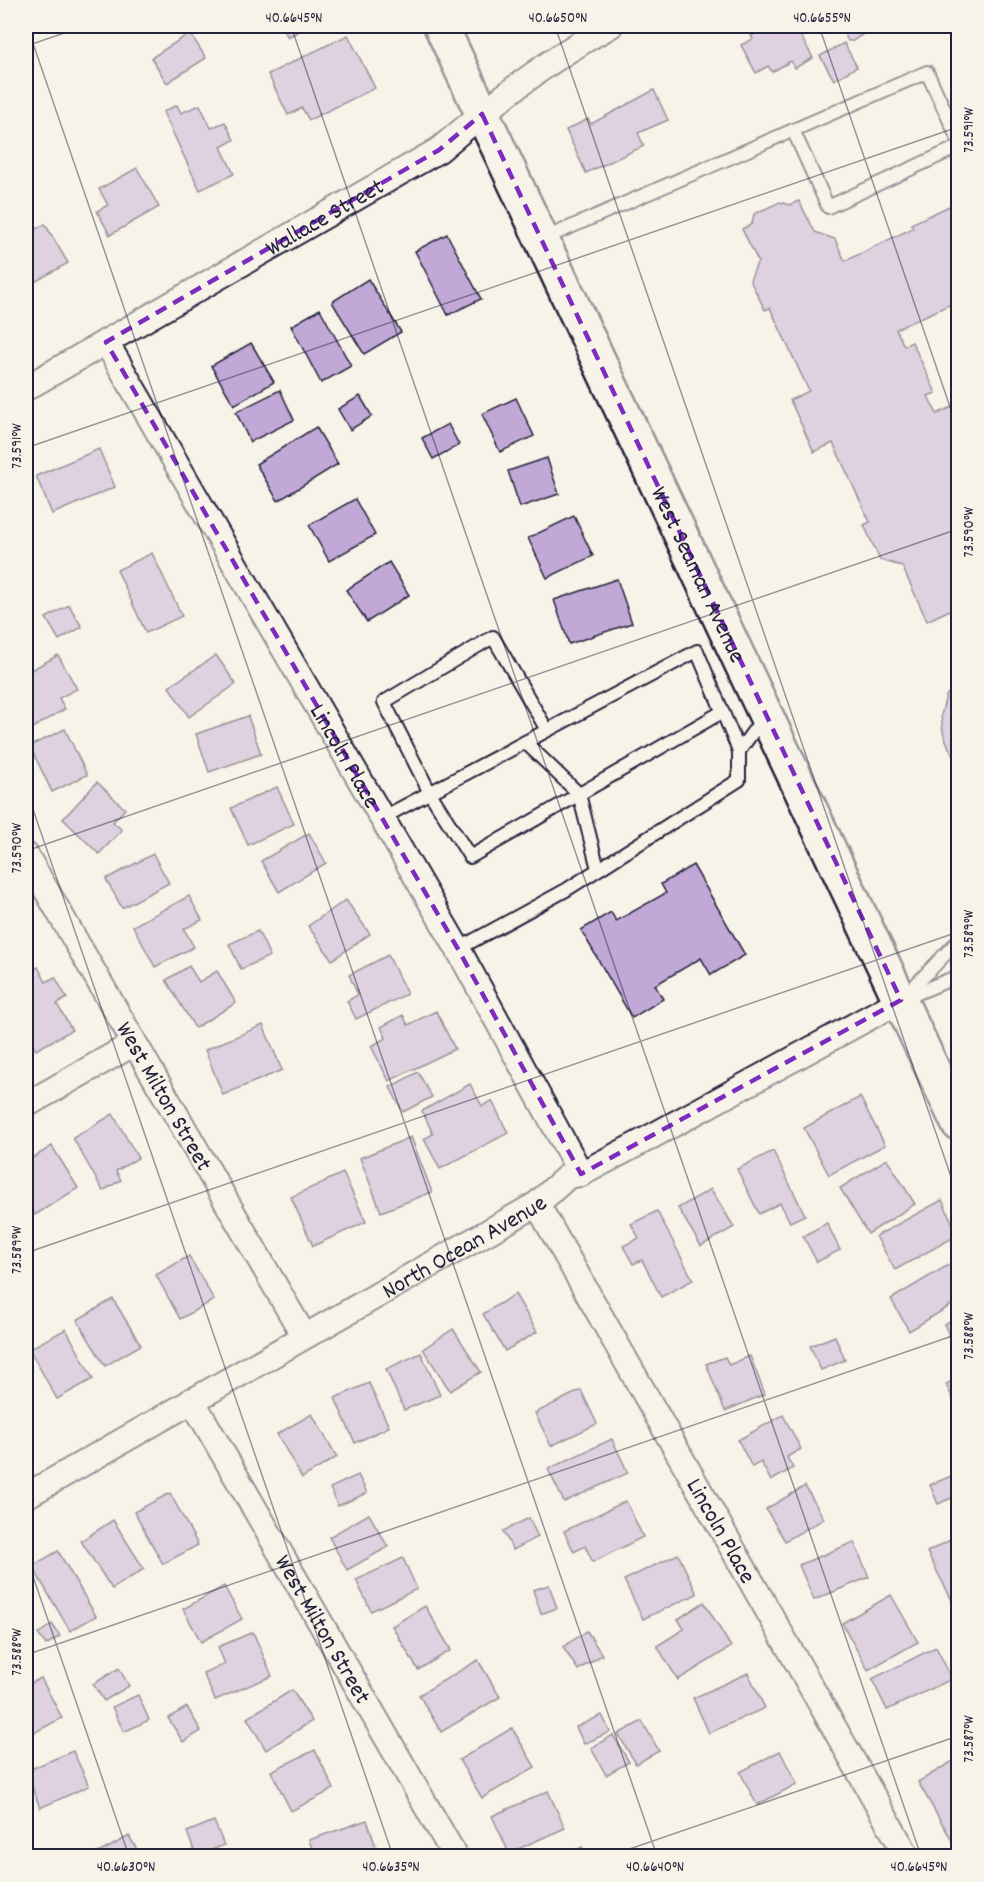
<svg xmlns="http://www.w3.org/2000/svg" width="984" height="1882" viewBox="0 0 984 1882" font-family="Dekko,sans-serif">
<style>
.building{fill:#c1a8d6;stroke:#22223b;stroke-width:1.5}
.lines{fill:none;stroke-linecap:round;stroke-linejoin:round}
.service-casing{stroke:#22223b;stroke-width:16}
.minor-casing{stroke:#22223b;stroke-width:28}
.secondary-casing{stroke:#22223b;stroke-width:38}
.service{stroke:#f7f3e8;stroke-width:12}
.minor{stroke:#f7f3e8;stroke-width:24}
.secondary{stroke:#f7f3e8;stroke-width:33}
.marked{fill:none;stroke:#7b2cbf;stroke-width:4.5;stroke-dasharray:12 8;stroke-linejoin:round}
.ticks{fill:none;stroke:#22223b;stroke-width:1.5;stroke-opacity:0.45}
.labels{text-anchor:middle;stroke-width:4.5;stroke-linejoin:round;paint-order:stroke}
.street-label{font-size:24px;fill:#22223b;stroke:#f7f3e8}
.neatline{fill:none;stroke:#22223b;stroke-width:2}
.ticks-label{font-size:15px;text-anchor:middle;fill:#22223b}
</style>
<rect width="100%" height="100%" fill="#f7f3e8"/>
<filter id="ink" filterUnits="userSpaceOnUse"><feTurbulence type="fractalNoise" baseFrequency=".0167" numOctaves="2"/><feDisplacementMap in="SourceGraphic" scale="12" xChannelSelector="R" yChannelSelector="G"/><feConvolveMatrix kernelMatrix="1 2 1 2 8 2 1 2 1" color-interpolation-filters="sRGB"/></filter>
<g filter="url(#ink)">
<g class="building">
<polygon points="281,26 308,26 288,37"/>
<polygon points="769,26 795,26 813,58 795,68 791,61 772,72 768,66 756,73 741,45 753,39 751,36"/>
<polygon points="840,26 864,26 867,31 853,41 848,41"/>
<polygon points="190,33 206,58 167,83 151,58"/>
<polygon points="348,35 375,88 309,120 302,108 288,115 268,74"/>
<polygon points="844,43 857,67 834,80 820,56"/>
<polygon points="654,90 668,120 638,133 644,146 586,173 566,130 588,119 591,124"/>
<polygon points="177,105 181,113 200,105 211,128 225,122 234,140 221,147 234,174 200,190 163,112"/>
<polygon points="137,168 159,207 110,235 97,211 108,205 99,189"/>
<polygon points="799,201 815,232 835,239 845,261 913,228 911,224 958,202 958,304 952,306 951,304 896,329 904,346 912,342 936,393 928,396 937,414 958,404 958,495 955,497 958,505 958,606 927,621 902,566 880,560 864,525 870,522 833,443 814,452 790,400 809,391 770,308 765,310 750,280 758,261 742,229 752,224 754,214 780,202 789,205"/>
<polygon points="45,224 68,263 26,287 26,234"/>
<polygon points="447,234 481,299 448,315 415,251"/>
<polygon points="368,279 401,332 364,354 332,302"/>
<polygon points="320,309 351,366 321,383 291,326"/>
<polygon points="251,343 274,382 234,405 211,366"/>
<polygon points="280,390 294,420 250,442 236,412"/>
<polygon points="360,396 372,416 350,430 338,409"/>
<polygon points="516,398 534,436 500,452 482,414"/>
<polygon points="448,424 459,445 433,459 422,438"/>
<polygon points="316,427 338,464 278,501 256,464"/>
<polygon points="99,449 115,487 52,514 36,476"/>
<polygon points="547,458 559,494 520,507 508,471"/>
<polygon points="355,499 375,535 329,561 309,525"/>
<polygon points="574,516 593,556 547,578 528,538"/>
<polygon points="152,553 182,616 146,633 117,570"/>
<polygon points="389,562 409,595 367,622 346,590"/>
<polygon points="617,579 632,623 569,644 554,600"/>
<polygon points="69,605 82,627 59,640 46,618"/>
<polygon points="58,655 77,689 59,698 65,709 26,732 26,673"/>
<polygon points="216,655 236,684 189,717 169,687"/>
<polygon points="958,680 958,761 949,748 943,732 941,715 946,696"/>
<polygon points="248,716 261,754 209,772 196,734"/>
<polygon points="65,729 87,775 52,792 30,746"/>
<polygon points="97,782 125,809 113,822 122,830 99,854 63,819"/>
<polygon points="277,787 294,824 248,845 231,808"/>
<polygon points="309,833 326,863 279,892 261,861"/>
<polygon points="153,854 169,883 122,908 106,879"/>
<polygon points="693,865 745,955 711,975 701,958 655,985 663,999 632,1018 581,930 611,912 616,921 666,893 661,884"/>
<polygon points="189,896 202,920 184,929 194,947 155,967 133,926"/>
<polygon points="346,900 370,934 332,960 308,926"/>
<polygon points="258,931 270,956 241,969 229,944"/>
<polygon points="388,955 407,994 356,1019 347,1001 358,995 349,975"/>
<polygon points="189,966 199,982 217,971 236,1003 195,1028 166,980"/>
<polygon points="38,967 46,982 55,977 67,998 57,1004 72,1030 36,1050 26,1031 26,974"/>
<polygon points="436,1011 455,1049 389,1081 371,1046 386,1038 381,1027 403,1015 408,1025"/>
<polygon points="263,1025 282,1070 223,1095 205,1050"/>
<polygon points="418,1072 432,1097 403,1112 390,1087"/>
<polygon points="470,1084 482,1106 492,1101 508,1133 440,1169 424,1139 433,1134 422,1111"/>
<polygon points="860,1097 885,1145 829,1175 804,1128"/>
<polygon points="113,1114 138,1158 116,1171 121,1180 103,1191 73,1138"/>
<polygon points="411,1137 432,1192 381,1212 360,1158"/>
<polygon points="52,1146 78,1188 35,1215 26,1200 26,1162"/>
<polygon points="773,1151 805,1215 790,1222 780,1203 759,1214 737,1169"/>
<polygon points="887,1159 915,1204 868,1234 840,1188"/>
<polygon points="343,1173 366,1222 313,1246 291,1197"/>
<polygon points="711,1189 734,1227 701,1246 678,1208"/>
<polygon points="942,1200 958,1235 895,1270 876,1236"/>
<polygon points="657,1211 693,1280 661,1297 642,1260 633,1264 623,1246 639,1238 631,1224"/>
<polygon points="827,1223 840,1250 817,1262 803,1236"/>
<polygon points="189,1256 214,1300 180,1319 156,1275"/>
<polygon points="950,1264 958,1278 958,1301 909,1331 891,1299"/>
<polygon points="515,1294 537,1332 505,1351 483,1314"/>
<polygon points="113,1299 141,1345 105,1366 77,1320"/>
<polygon points="958,1317 958,1354 944,1324"/>
<polygon points="66,1329 93,1379 57,1399 29,1349"/>
<polygon points="453,1329 481,1372 450,1391 423,1349"/>
<polygon points="835,1336 845,1360 821,1370 810,1346"/>
<polygon points="421,1353 440,1395 404,1410 386,1369"/>
<polygon points="750,1356 765,1394 725,1411 706,1364 725,1357 729,1365"/>
<polygon points="958,1378 958,1410 946,1384"/>
<polygon points="369,1383 389,1427 355,1443 335,1398"/>
<polygon points="581,1390 597,1424 551,1446 535,1413"/>
<polygon points="312,1414 337,1457 302,1478 277,1434"/>
<polygon points="783,1415 801,1449 787,1457 793,1468 771,1481 761,1462 752,1467 738,1440"/>
<polygon points="612,1439 628,1473 564,1502 548,1469"/>
<polygon points="956,1474 958,1495 938,1504 930,1485"/>
<polygon points="358,1475 367,1493 338,1506 330,1488"/>
<polygon points="805,1486 824,1519 785,1541 766,1509"/>
<polygon points="170,1493 198,1545 163,1564 134,1512"/>
<polygon points="626,1501 643,1537 593,1562 585,1546 574,1552 564,1531"/>
<polygon points="369,1514 388,1547 347,1570 329,1537"/>
<polygon points="529,1518 538,1537 513,1550 503,1531"/>
<polygon points="113,1520 144,1569 112,1589 81,1541"/>
<polygon points="954,1538 958,1546 958,1612 927,1552"/>
<polygon points="854,1542 869,1577 814,1600 799,1565"/>
<polygon points="58,1551 96,1616 70,1631 32,1566"/>
<polygon points="678,1554 697,1594 643,1619 624,1580"/>
<polygon points="403,1558 417,1589 371,1611 356,1580"/>
<polygon points="549,1585 557,1608 541,1614 533,1590"/>
<polygon points="224,1586 242,1619 201,1642 183,1609"/>
<polygon points="891,1595 918,1642 868,1670 842,1623"/>
<polygon points="704,1602 731,1647 678,1680 657,1646 684,1629 678,1619"/>
<polygon points="425,1606 451,1650 418,1670 392,1626"/>
<polygon points="52,1624 60,1636 46,1645 38,1634"/>
<polygon points="587,1631 602,1655 578,1670 563,1647"/>
<polygon points="253,1632 272,1676 215,1700 203,1673 225,1664 218,1647"/>
<polygon points="936,1647 952,1679 887,1710 872,1679"/>
<polygon points="478,1660 500,1697 441,1732 419,1695"/>
<polygon points="119,1668 129,1686 104,1701 93,1684"/>
<polygon points="748,1673 765,1708 709,1733 693,1698"/>
<polygon points="41,1678 62,1718 26,1737 26,1686"/>
<polygon points="292,1690 312,1721 266,1750 247,1718"/>
<polygon points="138,1695 149,1720 124,1732 112,1707"/>
<polygon points="187,1707 201,1731 183,1742 168,1718"/>
<polygon points="602,1715 610,1732 584,1744 576,1727"/>
<polygon points="642,1721 659,1751 636,1764 618,1734"/>
<polygon points="512,1728 535,1767 482,1798 459,1760"/>
<polygon points="613,1735 629,1762 606,1775 591,1748"/>
<polygon points="315,1750 334,1789 291,1811 271,1771"/>
<polygon points="73,1751 89,1786 40,1808 26,1771"/>
<polygon points="780,1751 797,1784 757,1805 740,1772"/>
<polygon points="958,1758 958,1851 918,1782"/>
<polygon points="548,1791 565,1828 509,1853 492,1816"/>
<polygon points="367,1820 379,1856 315,1856 309,1840"/>
<polygon points="214,1821 224,1845 196,1856 187,1832"/>
<polygon points="129,1836 141,1856 93,1856"/>
<polygon points="582,1847 587,1856 565,1856"/>
<polygon points="855,1851 858,1856 845,1856"/>
</g>
<g class="lines">
<defs>
<g id="service">
<polyline points="793,130 828,207 958,147"/>
<polyline points="543,239 927,72 958,139"/>
<polyline points="547,730 493,637 384,702 430,793 470,857 722,712"/>
<polyline points="525,742 579,794 598,869"/>
<polyline points="739,751 763,718"/>
<polyline points="382,818 697,651 739,751 739,780 566,890 458,949"/>
<polyline points="908,997 958,976"/>
<polyline points="903,998 958,941"/>
</g>
<g id="minor">
<path id="s1" d="M106,342L458,949L581,1174"/>
<path id="s2" d="M26,388L439,150C493,104 548,59 610,26"/>
<path id="s3" d="M26,855L304,1336"/>
<polyline points="26,1105 133,1044"/>
<path id="s4" d="M537,1204L907,1856"/>
<path id="s5" d="M192,1400L455,1856"/>
<path id="s6" d="M26,1496L537,1204L568,1176L581,1174L645,1140L901,1000"/>
</g>
<g id="secondary">
<path id="s7" d="M441,26L958,1123"/>
</g>
</defs>
<use href="#service" class="service-casing"/>
<use href="#minor" class="minor-casing"/>
<use href="#secondary" class="secondary-casing"/>
<use href="#service" class="service"/>
<use href="#minor" class="minor"/>
<use href="#secondary" class="secondary"/>
</g>
</g>
<path d="M0 0H984V1882H0ZM482,114L901,1000L581,1174L458,949L106,342L439,150Z" fill="#f7f3e8" fill-opacity=".55" fill-rule="evenodd"/>
<path class="marked" d="M482,114L901,1000L581,1174L458,949L106,342L439,150Z"/>
<path class="ticks" d="M27,26L657,1856M291,26L921,1856M555,26L958,1197M819,26L958,430M26,46L85,26M26,448L958,127M26,789L393,1856M26,851L958,529M26,1253L958,932M26,1556L129,1856M26,1655L958,1334M609,1856L958,1736"/>
<g class="labels">
<g class="street-label">
<text dy="8" stroke="none"><textPath href="#s2" startOffset="344">Wallace Street</textPath></text>
<text dy="8" stroke="none"><textPath href="#s7" startOffset="606">West Seaman Avenue</textPath></text>
<text dy="8" stroke="none"><textPath href="#s1" startOffset="478">Lincoln Place</textPath></text>
<text dy="8" stroke="none"><textPath href="#s3" startOffset="278">West Milton Street</textPath></text>
<text dy="8" stroke="none"><textPath href="#s6" startOffset="504">North Ocean Avenue</textPath></text>
<text dy="8" stroke="none"><textPath href="#s4" startOffset="375">Lincoln Place</textPath></text>
<text dy="8" stroke="none"><textPath href="#s5" startOffset="264">West Milton Street</textPath></text>
</g>
</g>
<rect width="984" height="1882" fill="none" stroke="#f7f3e8" stroke-width="66"/>
<rect x="33" y="33" width="918" height="1816" class="neatline"/>
<g class="ticks-label">
<text x="294" y="22">40.6645°N</text>
<text x="558" y="22">40.6650°N</text>
<text x="822" y="22">40.6655°N</text>
<text transform="translate(968 130) rotate(-90)" y="5">73.591°W</text>
<text transform="translate(16 446) rotate(-90)" y="5">73.591°W</text>
<text transform="translate(968 532) rotate(-90)" y="5">73.590°W</text>
<text transform="translate(16 848) rotate(-90)" y="5">73.590°W</text>
<text transform="translate(968 934) rotate(-90)" y="5">73.589°W</text>
<text transform="translate(16 1250) rotate(-90)" y="5">73.589°W</text>
<text transform="translate(968 1336) rotate(-90)" y="5">73.588°W</text>
<text transform="translate(16 1652) rotate(-90)" y="5">73.588°W</text>
<text transform="translate(968 1739) rotate(-90)" y="5">73.587°W</text>
<text x="126" y="1871">40.6630°N</text>
<text x="391" y="1871">40.6635°N</text>
<text x="655" y="1871">40.6640°N</text>
<text x="919" y="1871">40.6645°N</text>
</g>
</svg>
